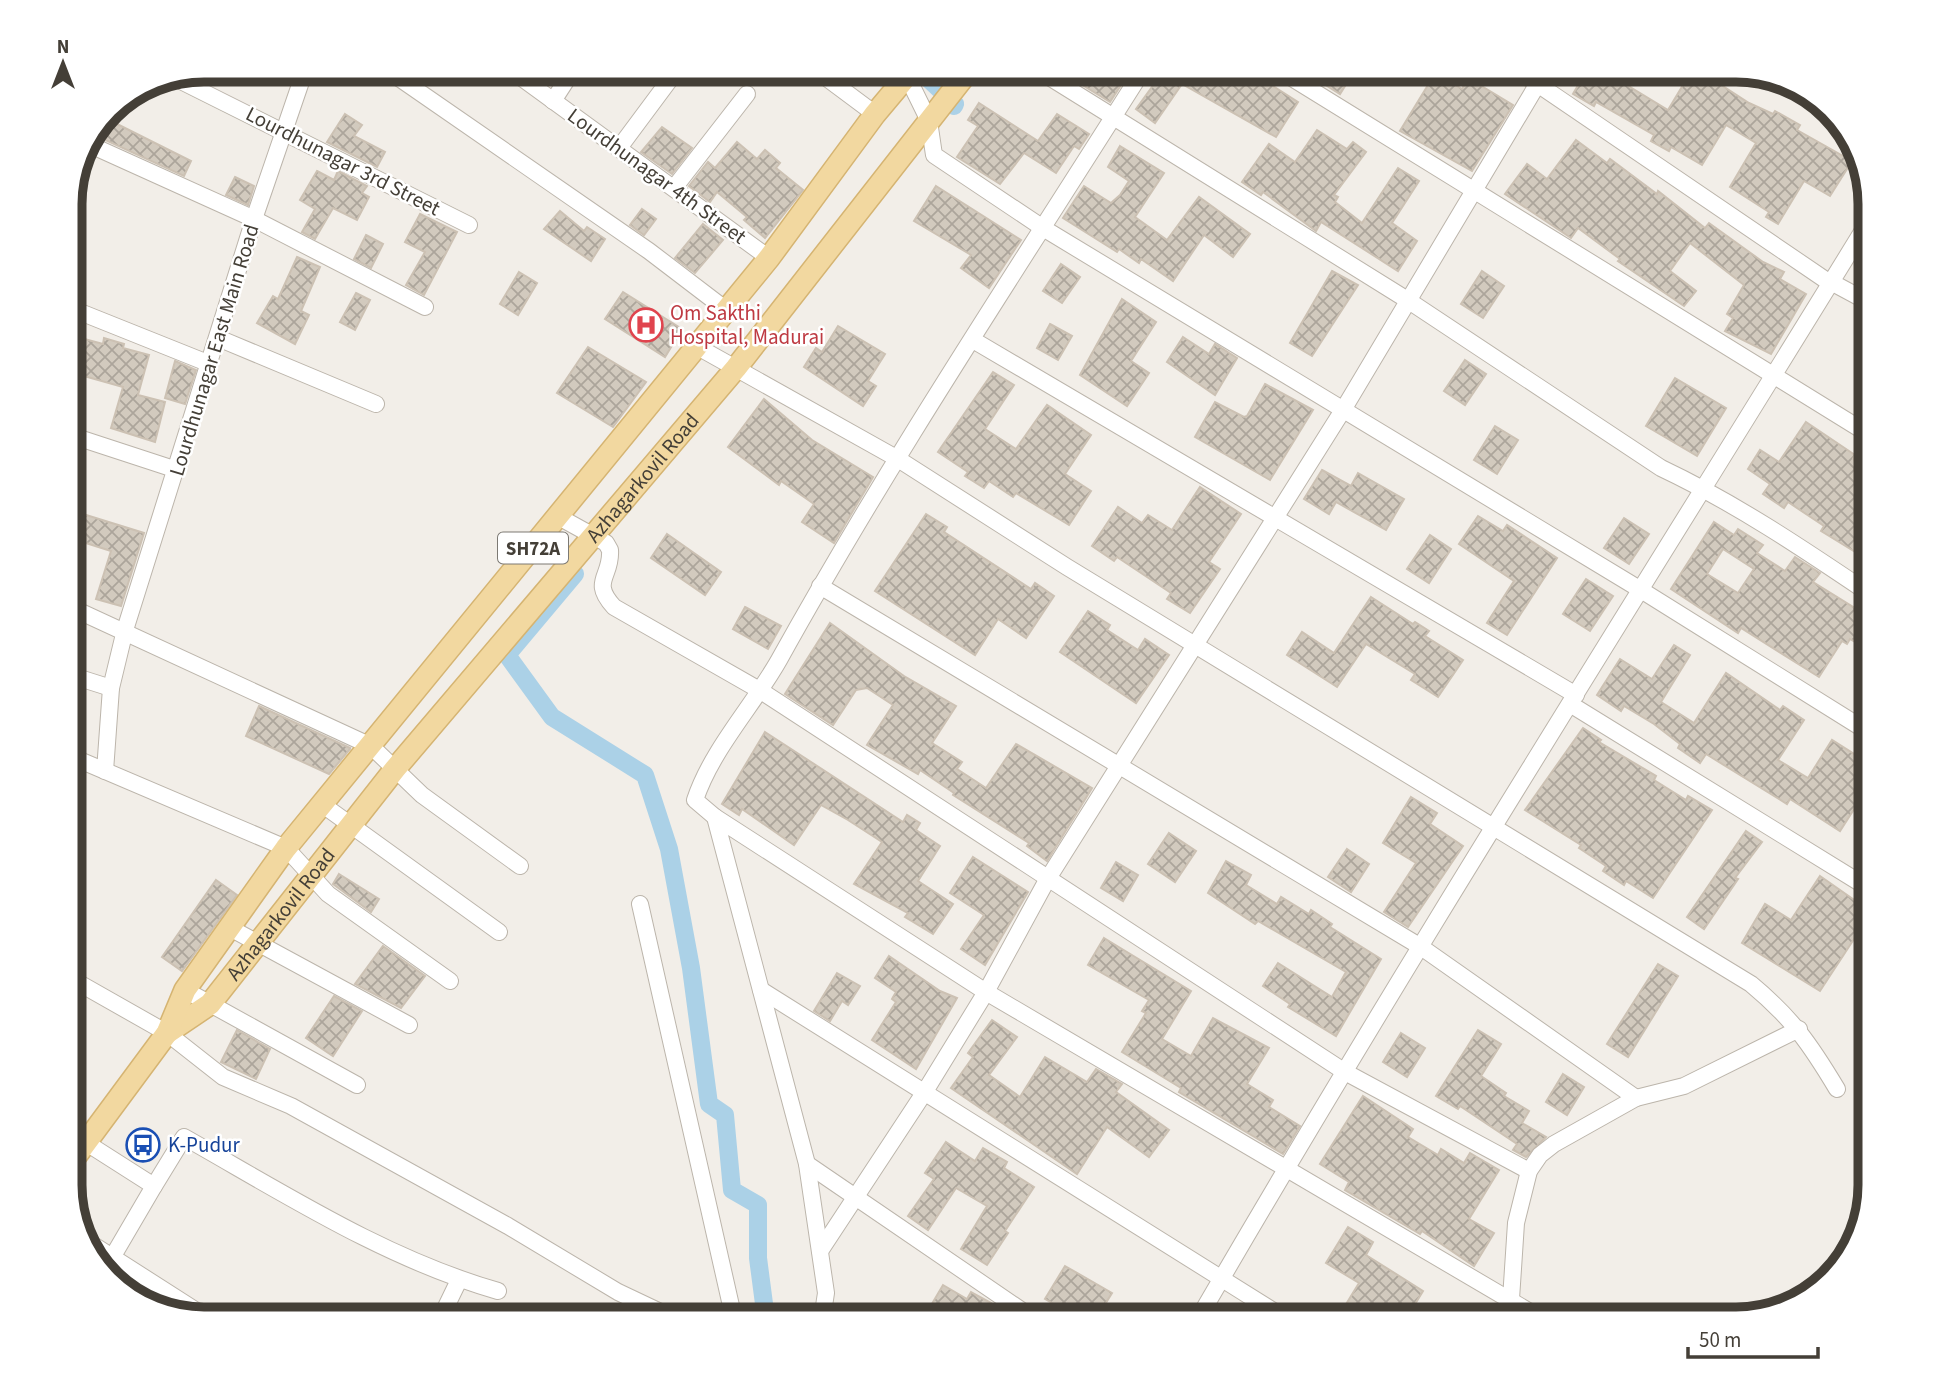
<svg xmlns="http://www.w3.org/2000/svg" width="1940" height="1389" viewBox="0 0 1940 1389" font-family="'Source Sans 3',sans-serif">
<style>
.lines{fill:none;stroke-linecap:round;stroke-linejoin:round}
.canal{stroke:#abd1e7;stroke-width:18}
.building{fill:url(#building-cross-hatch);stroke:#ccc1b3;stroke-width:2;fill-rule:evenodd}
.minor-casing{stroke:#bcb5ab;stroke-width:18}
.major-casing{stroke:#d5b472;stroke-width:24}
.minor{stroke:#fff;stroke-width:16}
.major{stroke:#f2d8a0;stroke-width:21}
.labels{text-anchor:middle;stroke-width:5;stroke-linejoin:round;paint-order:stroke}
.shield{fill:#fff;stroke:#7c7973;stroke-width:2}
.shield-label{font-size:19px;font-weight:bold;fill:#443f37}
.street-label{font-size:21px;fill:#443f37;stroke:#fff}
.health-label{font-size:21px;fill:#be3a42;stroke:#fff;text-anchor:start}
.transit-label{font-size:21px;fill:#164399;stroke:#fff;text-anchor:start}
.rim{fill:none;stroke:#443f37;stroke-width:9}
</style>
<defs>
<pattern id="building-cross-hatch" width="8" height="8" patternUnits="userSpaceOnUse" patternTransform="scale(1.75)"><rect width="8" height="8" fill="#d2cabe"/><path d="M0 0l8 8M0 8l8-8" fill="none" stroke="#aca59b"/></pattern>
</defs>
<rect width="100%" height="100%" fill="#f2eee8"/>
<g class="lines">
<g class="canal">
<polyline points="919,70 955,104 954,106"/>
<polyline points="575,574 507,655 552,717 645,775 669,849 691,968 709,1104 725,1115 732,1190 758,1205 758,1258 766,1319"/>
</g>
</g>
<g class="building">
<polygon points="1058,70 1096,70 1121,85 1110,102"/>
<polygon points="1157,70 1248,70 1298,102 1276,137 1182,84 1155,123 1136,109 1162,73"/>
<polygon points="1322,70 1355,70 1340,94 1316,79"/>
<polygon points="1404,70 1432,70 1462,89 1468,78 1513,105 1472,171 1400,131 1428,85"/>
<polygon points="1587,70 1616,70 1612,76 1668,110 1692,70 1698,70 1749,103 1773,114 1775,111 1800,125 1797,130 1852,161 1830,196 1804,181 1778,224 1766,217 1769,212 1730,187 1756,143 1726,125 1702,165 1671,147 1669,151 1651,141 1654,135 1596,102 1594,106 1573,94"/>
<polygon points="979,103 1038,141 1057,114 1089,134 1079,149 1074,146 1056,173 1024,153 1000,184 957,157 978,126 968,120"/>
<polygon points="345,114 362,125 354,136 385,152 377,167 327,142"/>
<polygon points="105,118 191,161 184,176 92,134"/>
<polygon points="662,127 692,148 672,174 641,152"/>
<polygon points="1317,130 1347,149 1353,142 1366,152 1334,195 1338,197 1335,202 1362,223 1398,168 1419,181 1392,223 1417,241 1398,271 1321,222 1316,231 1263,192 1261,195 1242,182 1269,144 1295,162"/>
<polygon points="1576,140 1607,163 1610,159 1657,194 1658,191 1705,228 1709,223 1763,262 1784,272 1780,279 1806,294 1771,354 1725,331 1733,318 1727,314 1744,285 1690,243 1670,271 1696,291 1684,306 1618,261 1620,259 1578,228 1571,238 1505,194 1527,164 1547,179"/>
<polygon points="737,142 757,159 765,150 780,163 776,168 803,190 765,238 744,220 747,217 717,192 710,202 689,186 708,162 715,168"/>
<polygon points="1120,146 1164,173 1135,217 1167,240 1199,197 1250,234 1233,257 1204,235 1173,281 1141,259 1139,263 1119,249 1117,252 1063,218 1084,186 1111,203 1120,195 1129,181 1108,167"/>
<polygon points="317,171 334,180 338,171 367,186 362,193 369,197 357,220 333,208 315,239 302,232 315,209 300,200"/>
<polygon points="235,177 254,186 248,205 226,195"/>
<polygon points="936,186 1021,240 989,288 961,268 971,255 914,221"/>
<polygon points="642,209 656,219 644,235 630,225"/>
<polygon points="560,211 584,231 587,227 605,239 591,261 544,229"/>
<polygon points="420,214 457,232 424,295 406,285 425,252 405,242"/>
<polygon points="703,224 723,240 695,273 675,258"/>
<polygon points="366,235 383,244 371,268 354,259"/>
<polygon points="297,257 320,267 301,311 309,315 295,344 257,323 273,296 278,299"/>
<polygon points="1061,264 1080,277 1062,303 1043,291"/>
<polygon points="1332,271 1358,285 1312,356 1290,343"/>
<polygon points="1482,271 1504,286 1483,318 1461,304"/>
<polygon points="519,272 537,283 518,315 500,304"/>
<polygon points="623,292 682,329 665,357 605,319"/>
<polygon points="356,293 370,300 355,330 340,322"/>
<polygon points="1122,299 1156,322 1131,361 1149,373 1127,406 1080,375"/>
<polygon points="1050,324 1072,336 1058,360 1037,348"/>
<polygon points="838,326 885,354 868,381 876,386 863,406 804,367 816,348 822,352"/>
<polygon points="77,337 103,344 104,338 124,344 123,348 149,355 138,395 165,402 155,442 111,428 123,387 84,376 83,381 70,378 70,362"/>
<polygon points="1183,337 1209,354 1215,344 1237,358 1215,395 1167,362"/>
<polygon points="588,347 646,382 613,427 557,393"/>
<polygon points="1465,360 1486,374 1465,405 1444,391"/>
<polygon points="175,361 196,370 185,404 165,398"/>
<polygon points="993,372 1014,385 985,429 1016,449 1047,405 1091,435 1065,474 1091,491 1069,525 1016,493 1013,497 989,481 984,488 965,476 968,472 938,452"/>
<polygon points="1675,378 1726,408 1697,456 1646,426"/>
<polygon points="1265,384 1313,410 1270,480 1195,437 1215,402 1244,417 1247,416"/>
<polygon points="764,399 812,440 873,477 834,543 802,522 814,504 781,481 779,485 728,447"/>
<polygon points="1806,422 1855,455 1853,459 1870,471 1870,561 1821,531 1824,526 1788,502 1784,508 1763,494 1770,484 1748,469 1760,450 1779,462"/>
<polygon points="1495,426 1518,440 1497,474 1474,460"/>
<polygon points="1322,470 1351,486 1358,473 1404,499 1386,530 1336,502 1329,514 1304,499"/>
<polygon points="1200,487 1241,514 1209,562 1220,569 1190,613 1167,599 1171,593 1117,557 1114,561 1092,546 1118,507 1142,523 1148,515 1172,530"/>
<polygon points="70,510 144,533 121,606 96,599 111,551 70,538"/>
<polygon points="926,514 947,527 944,532 1031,589 1035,583 1054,596 1026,638 998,619 975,655 875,591"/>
<polygon points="1478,516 1503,531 1507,525 1557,558 1507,635 1487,623 1514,581 1459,544"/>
<polygon points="1624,518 1649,534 1629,564 1604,548"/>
<path d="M1714,522L1734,535L1738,529L1763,545L1757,553L1785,571L1795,557L1820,573L1813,582L1866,615L1863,618L1870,623V651L1850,639L1847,644L1842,641L1819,677L1741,628L1738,633L1671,589ZM1723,549L1754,569L1738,593L1707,574Z"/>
<polygon points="667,534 721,572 705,595 651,558"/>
<polygon points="1430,535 1451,549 1429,583 1407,569"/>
<polygon points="1586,579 1613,596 1590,631 1563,614"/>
<polygon points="1371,597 1413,624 1415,622 1429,631 1425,636 1463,660 1438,697 1411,680 1415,674 1366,644 1337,687 1287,655 1302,632 1334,653"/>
<polygon points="745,607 781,626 768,649 733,629"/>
<polygon points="1088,611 1110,625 1107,630 1138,650 1145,639 1169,655 1136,703 1060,652"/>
<polygon points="830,623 904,676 956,706 932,743 962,762 957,769 986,788 1016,744 1092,788 1047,861 1027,846 1029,843 953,795 954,793 920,770 918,774 867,745 893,705 867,688 856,690 833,725 785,694"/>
<polygon points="1674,645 1690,655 1661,702 1694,723 1726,673 1780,710 1783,706 1804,720 1778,760 1808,778 1832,740 1870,764 1870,810 1858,803 1840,831 1790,799 1787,804 1706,754 1700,763 1678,748 1680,744 1654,724 1624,706 1621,711 1597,695 1620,659 1652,679"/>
<polygon points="259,706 350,748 350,749 329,774 246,736"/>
<polygon points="1583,728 1601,740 1599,742 1656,776 1654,780 1686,800 1688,796 1712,810 1653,898 1626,881 1624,885 1603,871 1606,866 1579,848 1581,845 1525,810"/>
<polygon points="765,732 903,822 907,815 920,823 916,830 940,846 918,881 953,904 933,934 905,917 908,913 854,884 882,842 848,820 821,805 794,845 742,809 739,815 722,804"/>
<polygon points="1411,797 1437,813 1430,824 1463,846 1408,927 1384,912 1416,863 1383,843"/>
<polygon points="1746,831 1762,842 1735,878 1738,879 1704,929 1687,917"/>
<polygon points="1169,833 1196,851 1175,882 1148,864"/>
<polygon points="1347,849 1369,864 1351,892 1328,877"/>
<polygon points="973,857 1028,892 985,965 961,949 984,915 950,893"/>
<polygon points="1226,861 1251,875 1246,885 1277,904 1281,897 1309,914 1311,910 1332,924 1330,927 1381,959 1336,1036 1288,1007 1290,1004 1263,986 1278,963 1332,997 1346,972 1258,921 1255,924 1208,893"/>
<polygon points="1116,862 1138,875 1123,901 1101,888"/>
<polygon points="339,874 379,899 371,912 333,884"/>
<polygon points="1820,876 1870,911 1870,949 1854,939 1820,991 1742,943 1765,904 1791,920"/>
<polygon points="216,880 237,895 182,971 162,957"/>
<polygon points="1104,938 1191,991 1162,1039 1191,1056 1213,1018 1269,1048 1247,1084 1273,1100 1269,1107 1300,1126 1283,1154 1179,1092 1181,1088 1122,1052 1146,1013 1142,1011 1149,1000 1088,965"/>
<polygon points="383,946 425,976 401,1008 355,984"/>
<polygon points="889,956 940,991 957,998 916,1069 872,1040 896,1002 892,999 896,992 875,978"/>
<polygon points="1658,964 1678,976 1628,1057 1607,1044"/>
<polygon points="837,973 860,986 848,1005 842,1001 830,1021 814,1011"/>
<polygon points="334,996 362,1011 333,1056 306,1038"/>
<polygon points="992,1020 1017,1037 989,1075 1020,1097 1045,1057 1087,1082 1096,1069 1122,1084 1116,1092 1169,1130 1149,1157 1107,1127 1077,1174 951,1088 973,1057 968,1053"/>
<polygon points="237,1030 270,1049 256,1079 221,1062"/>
<polygon points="1478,1030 1501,1044 1481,1076 1506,1093 1504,1096 1529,1111 1522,1123 1546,1137 1526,1157 1513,1150 1517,1144 1460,1106 1458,1109 1436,1096"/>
<polygon points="1401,1033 1425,1048 1407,1077 1383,1062"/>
<polygon points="1563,1074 1584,1087 1567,1115 1546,1102"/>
<polygon points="1363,1096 1413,1129 1408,1137 1438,1155 1441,1149 1464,1163 1470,1153 1499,1170 1469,1219 1494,1233 1474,1266 1422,1231 1420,1234 1345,1190 1349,1182 1320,1164"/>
<polygon points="946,1142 975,1161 983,1148 1007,1162 1004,1168 1034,1187 1005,1231 1008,1233 987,1265 961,1249 987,1206 956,1188 928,1230 908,1216 934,1179 925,1173"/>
<polygon points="1348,1227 1373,1242 1366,1255 1423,1291 1406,1319 1397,1319 1374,1306 1366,1319 1337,1319 1359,1283 1326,1263"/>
<polygon points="1065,1266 1112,1293 1096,1319 1068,1319 1071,1314 1045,1299"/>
<polygon points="943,1285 967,1299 971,1292 991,1303 982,1319 923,1319"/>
</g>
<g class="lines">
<defs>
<g id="minor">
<polyline points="380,70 399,78 404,70"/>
<polyline points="511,70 769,258"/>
<polyline points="816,70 875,114"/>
<polyline points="904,70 929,121 934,155 1043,228 1641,590 1870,733"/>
<path d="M1038,70L1409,301L1661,468C1735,503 1802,548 1870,594"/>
<polyline points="1279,70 1870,435"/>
<polyline points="1517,70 1830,283"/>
<polyline points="399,78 649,251 725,309"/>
<polyline points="179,80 469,225"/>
<polyline points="1791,89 1828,111"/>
<polyline points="553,101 573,70"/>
<polyline points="86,143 254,219 425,307"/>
<polyline points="619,148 677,70"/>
<polyline points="674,188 747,94"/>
<polyline points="1831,282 1870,303"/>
<polyline points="70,308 210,364"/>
<polyline points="218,338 376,404"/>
<polyline points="973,340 1576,695"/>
<path d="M696,346L898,459L1067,567L1751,984C1792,1018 1810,1044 1837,1089"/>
<polyline points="70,435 177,470"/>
<path d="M559,517L606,543L610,550C612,577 590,581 614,607L761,691L1345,1072L1529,1171"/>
<polyline points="820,586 1421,947 1636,1098"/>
<polyline points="70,607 371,746 422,795 520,866"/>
<polyline points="70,675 111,688"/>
<polyline points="1570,704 1870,889"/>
<polyline points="70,756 286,848 328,894 450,981"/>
<polyline points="105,771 111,688 125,630 254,219 305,70"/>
<polyline points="323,805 499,932"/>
<path d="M715,817L695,800C712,749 753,706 779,660C891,458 1020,265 1143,70"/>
<polyline points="640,904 734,1319"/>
<polyline points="230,928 409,1025"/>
<polyline points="70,978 167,1033 223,1077 291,1106 508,1226 618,1292 675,1319"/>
<polyline points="185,990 357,1085"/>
<polyline points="761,990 1286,1319"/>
<polyline points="85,1142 154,1186 113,1256"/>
<polyline points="807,1164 1034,1319"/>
<path d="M154,1186L184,1137C285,1194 386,1259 498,1291"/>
<polyline points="84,1239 209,1319"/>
<polyline points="820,1251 924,1093 986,992 1047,880 1343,410 1546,70"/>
<polyline points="1511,1299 1516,1223 1529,1171 1540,1155 1554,1144 1636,1098 1684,1086 1799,1029"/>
<polyline points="444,1319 445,1309 459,1280"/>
<polyline points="822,1319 826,1293 807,1164 715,817 986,992 1542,1319"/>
<path d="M1198,1319C1414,947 1645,585 1870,219"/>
</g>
<g id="major">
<path id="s1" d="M167,1033L210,1004L395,769L736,368L969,70"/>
<polyline points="70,1164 167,1033 185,990 286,848 769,258 875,114 912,70"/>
</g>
</defs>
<use href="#minor" class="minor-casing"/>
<use href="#major" class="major-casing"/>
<use href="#minor" class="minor"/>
<use href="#major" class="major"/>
</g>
<defs>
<symbol id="hospital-ring" viewBox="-11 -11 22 22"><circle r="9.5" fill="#fff" stroke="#e0444e" stroke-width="1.5"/><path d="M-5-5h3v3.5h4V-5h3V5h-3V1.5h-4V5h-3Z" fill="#e0444e"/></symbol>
<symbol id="bus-ring" viewBox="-11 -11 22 22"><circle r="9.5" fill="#fff" stroke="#1a4fb4" stroke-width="1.5"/><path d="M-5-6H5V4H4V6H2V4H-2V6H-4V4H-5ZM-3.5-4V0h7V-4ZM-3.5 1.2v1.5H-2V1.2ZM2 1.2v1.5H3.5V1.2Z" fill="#1a4fb4"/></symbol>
</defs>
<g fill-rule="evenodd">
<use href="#hospital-ring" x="627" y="306" width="38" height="38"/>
<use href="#bus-ring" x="124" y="1126" width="38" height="38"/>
</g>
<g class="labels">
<rect class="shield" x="498" y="532.5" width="70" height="31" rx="5"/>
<g class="shield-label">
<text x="533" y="555">SH72A</text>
</g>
<g class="street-label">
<text transform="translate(343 161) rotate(27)" y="7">Lourdhunagar 3rd Street</text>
<text transform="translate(657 176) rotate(36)" y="7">Lourdhunagar 4th Street</text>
<text transform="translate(214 350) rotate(-73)" y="7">Lourdhunagar East Main Road</text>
<text dy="7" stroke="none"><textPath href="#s1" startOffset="733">Azhagarkovil Road</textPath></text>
<text dy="7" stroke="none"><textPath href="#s1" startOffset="166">Azhagarkovil Road</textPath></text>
</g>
<g class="health-label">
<text x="670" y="320">Om Sakthi<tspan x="670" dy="24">Hospital, Madurai</tspan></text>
</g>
<g class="transit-label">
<text x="168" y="1152">K-Pudur</text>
</g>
</g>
<path d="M0 0H1940V1389H0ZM204 82H1736A122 122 0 0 1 1858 204V1185A122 122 0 0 1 1736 1307H204A122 122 0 0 1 82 1185V204A122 122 0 0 1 204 82Z" fill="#fff" fill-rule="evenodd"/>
<path class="rim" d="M204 82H1736A122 122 0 0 1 1858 204V1185A122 122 0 0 1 1736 1307H204A122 122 0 0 1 82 1185V204A122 122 0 0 1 204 82Z"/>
<g transform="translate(63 63)" stroke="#ffffff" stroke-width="5" paint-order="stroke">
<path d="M0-5L12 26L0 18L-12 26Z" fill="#443f37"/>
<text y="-10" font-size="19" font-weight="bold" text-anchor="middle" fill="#443f37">N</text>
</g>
<path d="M1688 1347v10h130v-10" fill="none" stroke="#443f37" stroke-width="3.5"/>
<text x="1699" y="1347" font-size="21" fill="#443f37" stroke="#ffffff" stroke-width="5" paint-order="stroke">50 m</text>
</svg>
